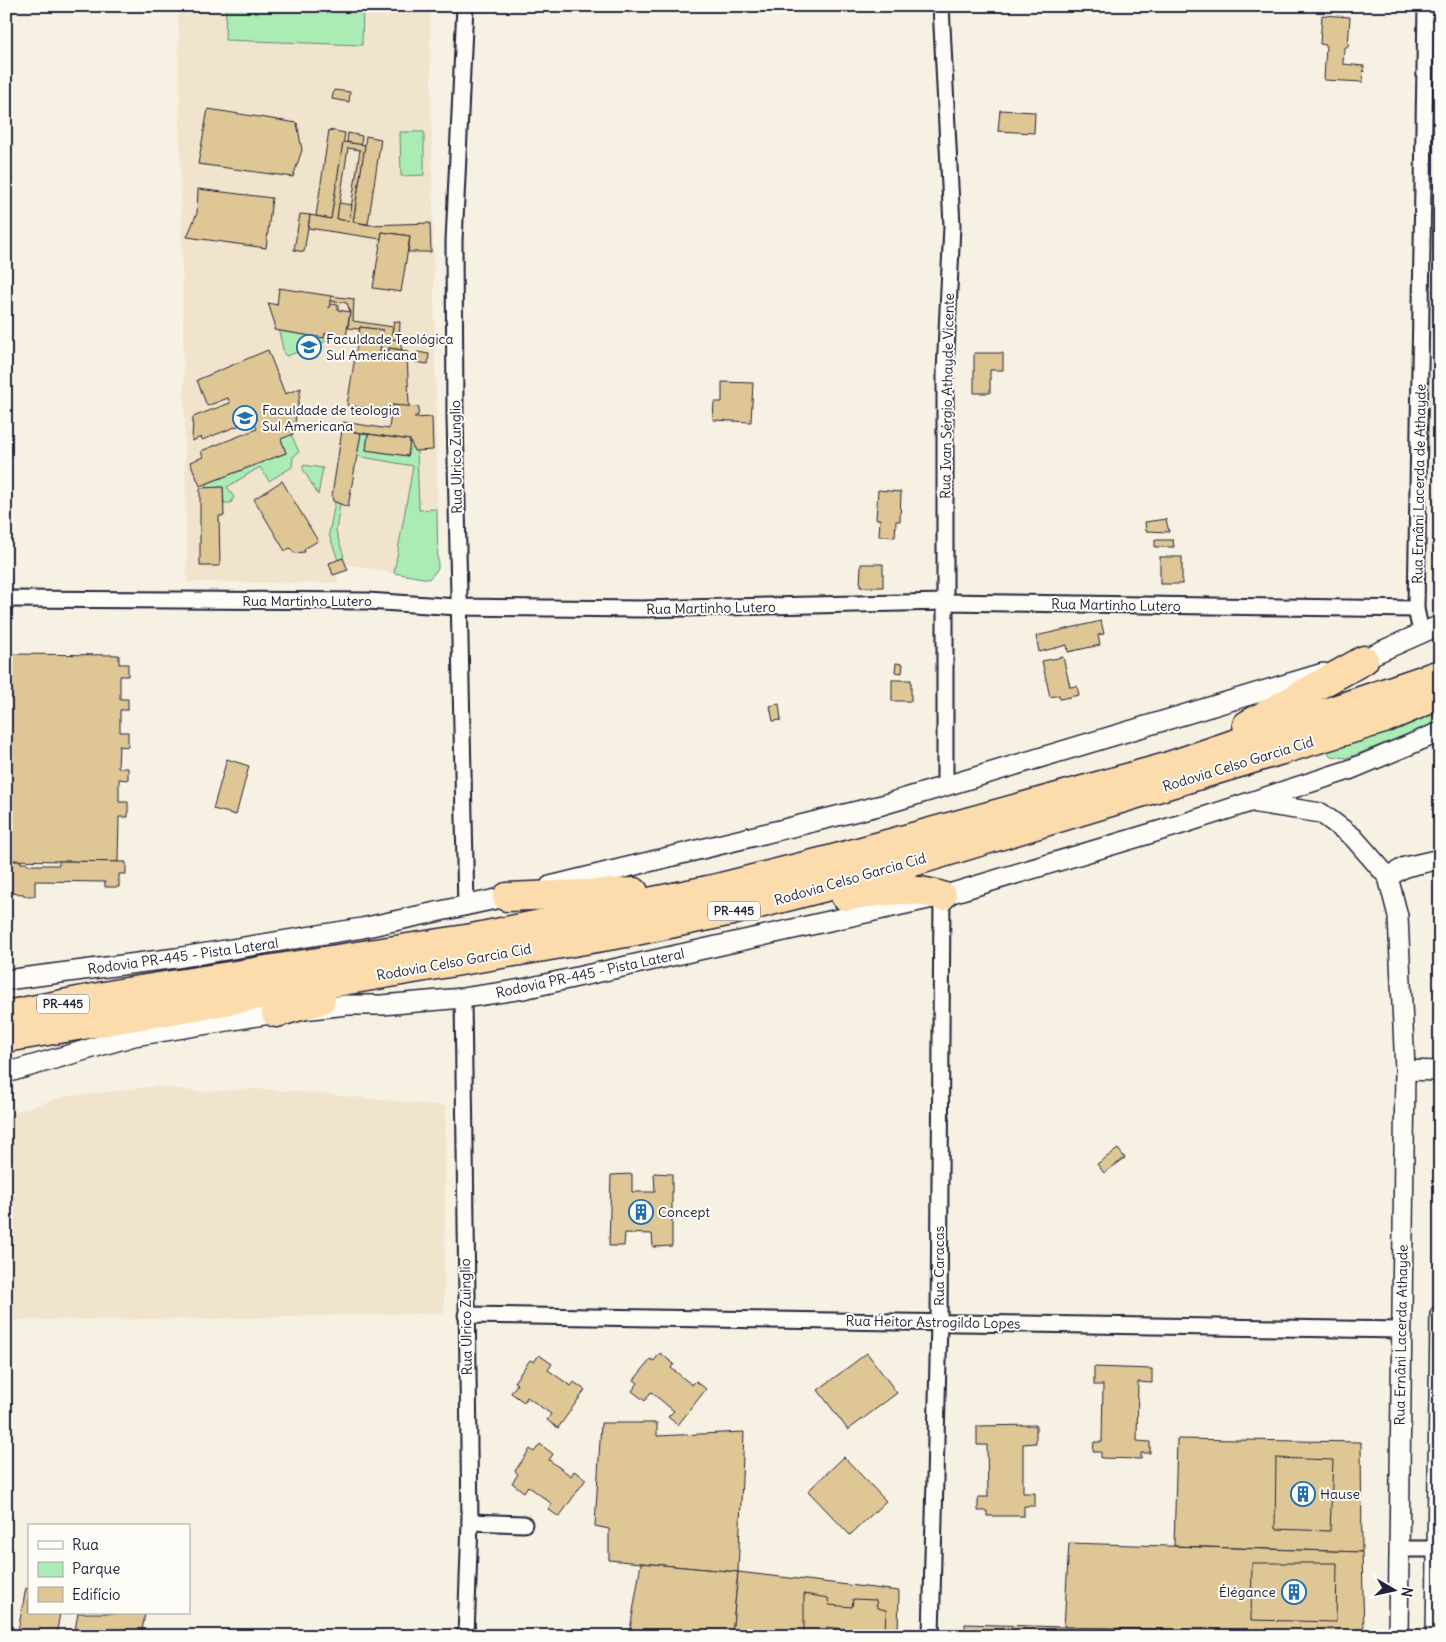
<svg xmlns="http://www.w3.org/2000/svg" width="1446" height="1642" viewBox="0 0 1446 1642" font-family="Delius,sans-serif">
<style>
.built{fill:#f0e4cc}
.green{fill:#abecb5;stroke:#668778}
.building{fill:#dfc695;stroke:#22223b;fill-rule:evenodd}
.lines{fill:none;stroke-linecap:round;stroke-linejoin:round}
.minor-casing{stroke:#22223b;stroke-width:19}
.tertiary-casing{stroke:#22223b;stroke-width:22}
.motorway-casing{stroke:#22223b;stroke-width:31}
.minor{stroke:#fdfcf7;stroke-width:15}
.tertiary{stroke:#fdfcf7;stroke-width:19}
.motorway{stroke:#fcdcac;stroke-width:28}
.labels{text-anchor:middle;stroke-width:4;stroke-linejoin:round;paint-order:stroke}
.shield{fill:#fdfcf7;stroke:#646373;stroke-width:1}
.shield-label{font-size:12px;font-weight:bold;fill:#22223b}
.poi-label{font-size:14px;fill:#22223b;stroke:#fdfcf7;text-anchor:start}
.street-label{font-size:14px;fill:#22223b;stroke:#fdfcf7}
</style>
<rect width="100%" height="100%" fill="#f7f1e3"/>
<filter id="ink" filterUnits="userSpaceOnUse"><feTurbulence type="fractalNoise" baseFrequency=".02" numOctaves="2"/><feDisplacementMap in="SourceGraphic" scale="10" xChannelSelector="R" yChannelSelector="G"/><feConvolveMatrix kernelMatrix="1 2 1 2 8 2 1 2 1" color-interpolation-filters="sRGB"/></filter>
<g filter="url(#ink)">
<g class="built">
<polygon points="178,6 430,6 438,563 435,574 429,579 345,564 335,568 339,580 334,583 187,582"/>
<polygon points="158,1086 200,1092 257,1089 301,1092 446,1106 444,1313 202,1319 6,1320 6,1115 63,1097"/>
</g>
<g class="green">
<polygon points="226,6 363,6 362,45 225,40"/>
<polygon points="400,132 424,132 424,175 401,176"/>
<polygon points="279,331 324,338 329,338 327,341 287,356 284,354"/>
<polygon points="361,433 368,434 366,450 408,456 410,440 417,451 419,510 437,509 438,569 429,579 394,573 413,466 357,456"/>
<polygon points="291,434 299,452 293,457 292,467 269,481 260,467 227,487 234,497 231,503 224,503 223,487 206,488 206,484 286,453 281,439"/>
<polygon points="303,465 323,468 318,495 303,469"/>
<polygon points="335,502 340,504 336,531 344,557 338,560 329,534"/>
<polygon points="1440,699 1440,722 1347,758 1331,756 1322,747"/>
</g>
<g class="building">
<polygon points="1322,15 1350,17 1348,47 1344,47 1343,64 1364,66 1363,82 1324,80 1326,45 1320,44"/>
<polygon points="334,90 350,92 349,102 332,99"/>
<polygon points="208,109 297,123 302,150 293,177 198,164"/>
<polygon points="1000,110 1035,112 1034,133 998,131"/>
<polygon points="329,130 345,133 331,219 316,216"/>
<polygon points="348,133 362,136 361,145 347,142"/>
<polygon points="366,136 381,139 368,224 353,222"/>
<path d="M343,142L365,145L353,222L370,225L430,223L431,252H408L410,236L382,232L381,239L308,228L310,215L331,219ZM348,148L360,150L349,221L337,219Z"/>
<polygon points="198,189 272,198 266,248 187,237 197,213"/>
<polygon points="339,203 352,205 349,221 337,219"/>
<polygon points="300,214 310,215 304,252 294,250"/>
<polygon points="382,232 410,236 401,292 373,288"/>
<polygon points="279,288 331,296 329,308 331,304 338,305 338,310 350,312 346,337 334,335 333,337 325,333 324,338 274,330 275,324 268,303 277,305"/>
<polygon points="331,296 354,299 353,321 393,327 391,339 399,340 402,350 389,348 388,359 379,358 383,330 360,327 359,329 348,328 350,312 347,303 330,301"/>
<polygon points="394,321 400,322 399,340 391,339"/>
<polygon points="360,327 383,330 379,358 388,359 389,348 407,351 409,407 392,405 391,412 347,405"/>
<polygon points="268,350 285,394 301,388 293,434 281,439 286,453 200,486 190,462 203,457 201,451 257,429 253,420 202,440 201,437 192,441 193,417 230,403 228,398 207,406 197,380"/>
<polygon points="417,352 429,354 428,364 415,362"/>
<polygon points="974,353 1003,353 1003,370 990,370 990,393 974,393"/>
<polygon points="722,382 753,383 751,422 713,420 714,402 722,402"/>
<polygon points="392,405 419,407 418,416 415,416 414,418 432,417 433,450 414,451 410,440 342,430 343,422 389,429"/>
<polygon points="342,430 361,433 348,507 333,501 332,496"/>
<polygon points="368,434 410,440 408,456 366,450"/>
<polygon points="282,481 318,541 304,549 305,552 294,553 290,548 285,551 254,499"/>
<polygon points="223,487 224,516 219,516 220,566 200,566 200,488"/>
<polygon points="878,490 901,492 900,521 896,521 895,537 879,536 880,519 876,519"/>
<polygon points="1166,519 1169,532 1146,531 1145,522"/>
<polygon points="1155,540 1173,540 1174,547 1155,547"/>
<rect x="1160" y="557" width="22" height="27"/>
<polygon points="343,558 348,570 333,575 329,563"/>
<polygon points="861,564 883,564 883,587 860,587"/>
<polygon points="1101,621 1104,634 1098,635 1100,645 1068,652 1067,645 1039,652 1036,636"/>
<polygon points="6,654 119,655 119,664 128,664 128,676 120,676 120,699 128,699 128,710 120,710 120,732 128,732 128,747 119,746 118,768 128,768 128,780 119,779 119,802 128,802 128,817 119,817 118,862 6,860"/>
<polygon points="1063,657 1070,687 1077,686 1079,695 1060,699 1059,695 1050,697 1042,661"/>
<polygon points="896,663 903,664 902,673 895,672"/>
<rect x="892" y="680" width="19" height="21"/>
<polygon points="779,704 781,720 773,721 770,706"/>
<polygon points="227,759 249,766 236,815 213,809"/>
<polygon points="12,861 21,861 21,863 28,863 28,865 59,865 59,861 126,862 126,874 119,874 119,887 105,887 105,882 35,881 35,896 24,896 24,894 6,893 6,864 12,864"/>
<polygon points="1118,1149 1125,1158 1104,1173 1097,1164"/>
<polygon points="654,1173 672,1174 672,1246 653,1247 652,1234 625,1233 624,1246 609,1246 611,1175 632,1174 632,1192 655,1192"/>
<polygon points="660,1353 674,1364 671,1368 692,1385 696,1381 706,1389 678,1425 668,1417 674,1411 651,1392 645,1401 632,1391 638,1383 634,1380 651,1359 654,1361"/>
<polygon points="867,1353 897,1393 848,1430 818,1390"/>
<polygon points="539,1355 552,1364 548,1370 571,1386 574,1382 585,1390 558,1428 547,1420 551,1414 527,1397 524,1402 511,1393 517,1384 514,1382 530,1360 534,1362"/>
<polygon points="1094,1367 1152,1369 1152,1383 1138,1382 1137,1441 1150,1442 1150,1453 1141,1453 1141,1459 1101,1458 1101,1452 1093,1452 1094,1442 1102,1442 1103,1385 1094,1385"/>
<polygon points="601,1423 657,1423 657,1436 744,1432 738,1572 609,1560 609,1529 595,1526"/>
<polygon points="1036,1425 1036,1443 1023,1444 1023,1493 1035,1493 1035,1506 1024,1506 1024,1516 987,1516 987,1511 978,1511 978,1497 988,1497 987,1445 977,1445 977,1426"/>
<polygon points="1177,1439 1361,1442 1362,1552 1174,1546"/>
<polygon points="540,1444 553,1454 549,1460 571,1476 574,1471 586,1479 559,1517 548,1509 552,1504 528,1486 524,1492 512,1483 518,1474 515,1471 530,1449 534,1452"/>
<polygon points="844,1457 886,1501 850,1535 808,1491"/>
<polygon points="1276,1458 1333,1460 1330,1531 1275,1529"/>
<polygon points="1069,1543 1362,1552 1364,1635 1064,1627"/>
<polygon points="641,1563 738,1572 732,1636 629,1636"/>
<polygon points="1252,1563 1337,1563 1336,1622 1251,1620"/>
<polygon points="738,1572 899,1591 898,1636 732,1636"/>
<polygon points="26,1588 29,1589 29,1613 60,1613 56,1636 17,1636"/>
<polygon points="804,1594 828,1598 829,1605 852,1607 853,1599 876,1600 877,1608 886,1610 885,1632 874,1631 873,1636 849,1635 850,1630 827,1627 826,1636 804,1635"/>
<polygon points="78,1613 145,1613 141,1636 74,1636"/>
<polygon points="965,1624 1064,1627 1178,1630 1178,1636 965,1636"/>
<polygon points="1178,1630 1364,1635 1364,1636 1178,1636"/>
</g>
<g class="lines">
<defs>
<g id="minor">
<polyline points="465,6 454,241 455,416 466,907"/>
<polyline points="941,6 952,226 945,373 945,786"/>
<polyline points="6,599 367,601 458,607 641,609 946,602 1416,609"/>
<polyline points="1421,632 1416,609 1426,6"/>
<polyline points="463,998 470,1522 466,1636"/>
<polyline points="466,1315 1401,1330"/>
<polyline points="470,1522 524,1524"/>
<polyline points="1399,1549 1440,1549"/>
<polyline points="931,1636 939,1322 942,896"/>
</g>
<g id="tertiary">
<polyline points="1352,664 1440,625"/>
<polyline points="1257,803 1321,813 1353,837 1388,877 1398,916 1405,1070 1398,1636"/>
<polyline points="1388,877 1405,867 1440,859"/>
<polyline points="550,886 882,805 1323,673"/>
<polyline points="6,980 176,958 362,928 519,894"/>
<polyline points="1405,1070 1440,1071"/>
<polyline points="6,1073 134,1036 276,1013 347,1005 382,1005 463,998 523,989 942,896 1182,824 1349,770 1440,732"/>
<polyline points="1436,1636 1440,1315"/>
</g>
<g id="motorway">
<polyline points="1247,725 1364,660"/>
<path d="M845,896C881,892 908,885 942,896"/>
<polyline points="507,897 634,892"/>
<polyline points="276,1013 321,1000"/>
<polyline points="6,1015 120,993 472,938 713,889 833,859 1163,768 1440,674"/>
<polyline points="6,1038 626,933 732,911 857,879 1384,719 1440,695"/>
</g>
</defs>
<use href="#minor" class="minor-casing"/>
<use href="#tertiary" class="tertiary-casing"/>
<use href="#motorway" class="motorway-casing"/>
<use href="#minor" class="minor"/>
<use href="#tertiary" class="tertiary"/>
<use href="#motorway" class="motorway"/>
</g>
</g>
<defs>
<symbol id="university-ring" viewBox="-11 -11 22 22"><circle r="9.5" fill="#fdfcf7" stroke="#1f6fb2" stroke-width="1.5"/><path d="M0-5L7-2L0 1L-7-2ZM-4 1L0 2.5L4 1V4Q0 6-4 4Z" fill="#1f6fb2"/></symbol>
<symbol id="building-ring" viewBox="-11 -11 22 22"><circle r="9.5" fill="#fdfcf7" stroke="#1f6fb2" stroke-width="1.5"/><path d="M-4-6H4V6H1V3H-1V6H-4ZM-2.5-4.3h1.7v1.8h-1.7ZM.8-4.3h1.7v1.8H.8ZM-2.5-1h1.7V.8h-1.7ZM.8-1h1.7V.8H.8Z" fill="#1f6fb2"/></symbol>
</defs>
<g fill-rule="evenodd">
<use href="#university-ring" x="295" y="333" width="28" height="28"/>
<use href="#university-ring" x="231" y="404" width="28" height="28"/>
<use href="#building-ring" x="627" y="1198" width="28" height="28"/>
<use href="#building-ring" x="1289" y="1480" width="28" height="28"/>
<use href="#building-ring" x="1280" y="1578" width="28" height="28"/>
</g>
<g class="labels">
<g class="shield">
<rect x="708" y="901.5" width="52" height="19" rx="4"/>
<rect x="37" y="994.5" width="52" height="19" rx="4"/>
</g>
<g class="shield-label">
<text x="734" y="915">PR-445</text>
<text x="63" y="1008">PR-445</text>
</g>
<g class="poi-label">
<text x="326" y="344">Faculdade Teológica<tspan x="326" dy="16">Sul Americana</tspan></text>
<text x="262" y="415">Faculdade de teologia<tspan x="262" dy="16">Sul Americana</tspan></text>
<text x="658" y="1217">Concept</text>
<text x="1320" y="1499">Hause</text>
<text x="1276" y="1597" text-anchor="end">Élégance</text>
</g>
<g class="street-label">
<text transform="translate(947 396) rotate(-89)" y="5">Rua Ivan Sérgio Athayde Vicente</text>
<text transform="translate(456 457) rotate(-91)" y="5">Rua Ulrico Zunglio</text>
<text transform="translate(1419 484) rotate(-89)" y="5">Rua Ernâni Lacerda de Athayde</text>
<text x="307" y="606">Rua Martinho Lutero</text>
<text transform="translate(1116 605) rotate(1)" y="5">Rua Martinho Lutero</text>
<text transform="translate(711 608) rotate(-1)" y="5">Rua Martinho Lutero</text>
<text transform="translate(1238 764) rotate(-17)" y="5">Rodovia Celso Garcia Cid</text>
<text transform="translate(850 879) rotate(-16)" y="5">Rodovia Celso Garcia Cid</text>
<text transform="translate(183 956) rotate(-8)" y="5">Rodovia PR-445 - Pista Lateral</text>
<text transform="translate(454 962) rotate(-10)" y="5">Rodovia Celso Garcia Cid</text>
<text transform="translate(590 973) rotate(-12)" y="5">Rodovia PR-445 - Pista Lateral</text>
<text transform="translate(939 1266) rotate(-90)" y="5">Rua Caracas</text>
<text transform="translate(466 1317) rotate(-91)" y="5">Rua Ulrico Zuinglio</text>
<text transform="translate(933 1322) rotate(1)" y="5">Rua Heitor Astrogildo Lopes</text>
<text transform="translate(1401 1335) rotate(-89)" y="5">Rua Ernâni Lacerda Athayde</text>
</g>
</g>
<rect width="1446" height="1642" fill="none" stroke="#fdfcf7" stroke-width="25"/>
<rect x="12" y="12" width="1421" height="1617" fill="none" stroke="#22223b" stroke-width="2" filter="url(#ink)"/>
<rect x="28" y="1524" width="162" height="90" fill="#fdfcf7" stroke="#a5a5ac"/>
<rect x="38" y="1541" width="25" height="8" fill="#fdfcf7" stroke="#a5a5ac"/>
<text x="72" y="1550" font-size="15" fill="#22223b">Rua</text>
<rect x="38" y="1562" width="25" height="15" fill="#abecb5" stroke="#a5a5ac"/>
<text x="72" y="1574" font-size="15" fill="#22223b">Parque</text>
<rect x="38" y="1587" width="25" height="15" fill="#dfc695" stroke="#a5a5ac"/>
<text x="72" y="1600" font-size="15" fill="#22223b">Edifício</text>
<g transform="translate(1394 1590) rotate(99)" stroke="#fdfcf7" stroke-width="4" paint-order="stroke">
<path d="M0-4L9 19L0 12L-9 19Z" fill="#22223b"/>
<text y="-8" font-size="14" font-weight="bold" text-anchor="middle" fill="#22223b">N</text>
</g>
</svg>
